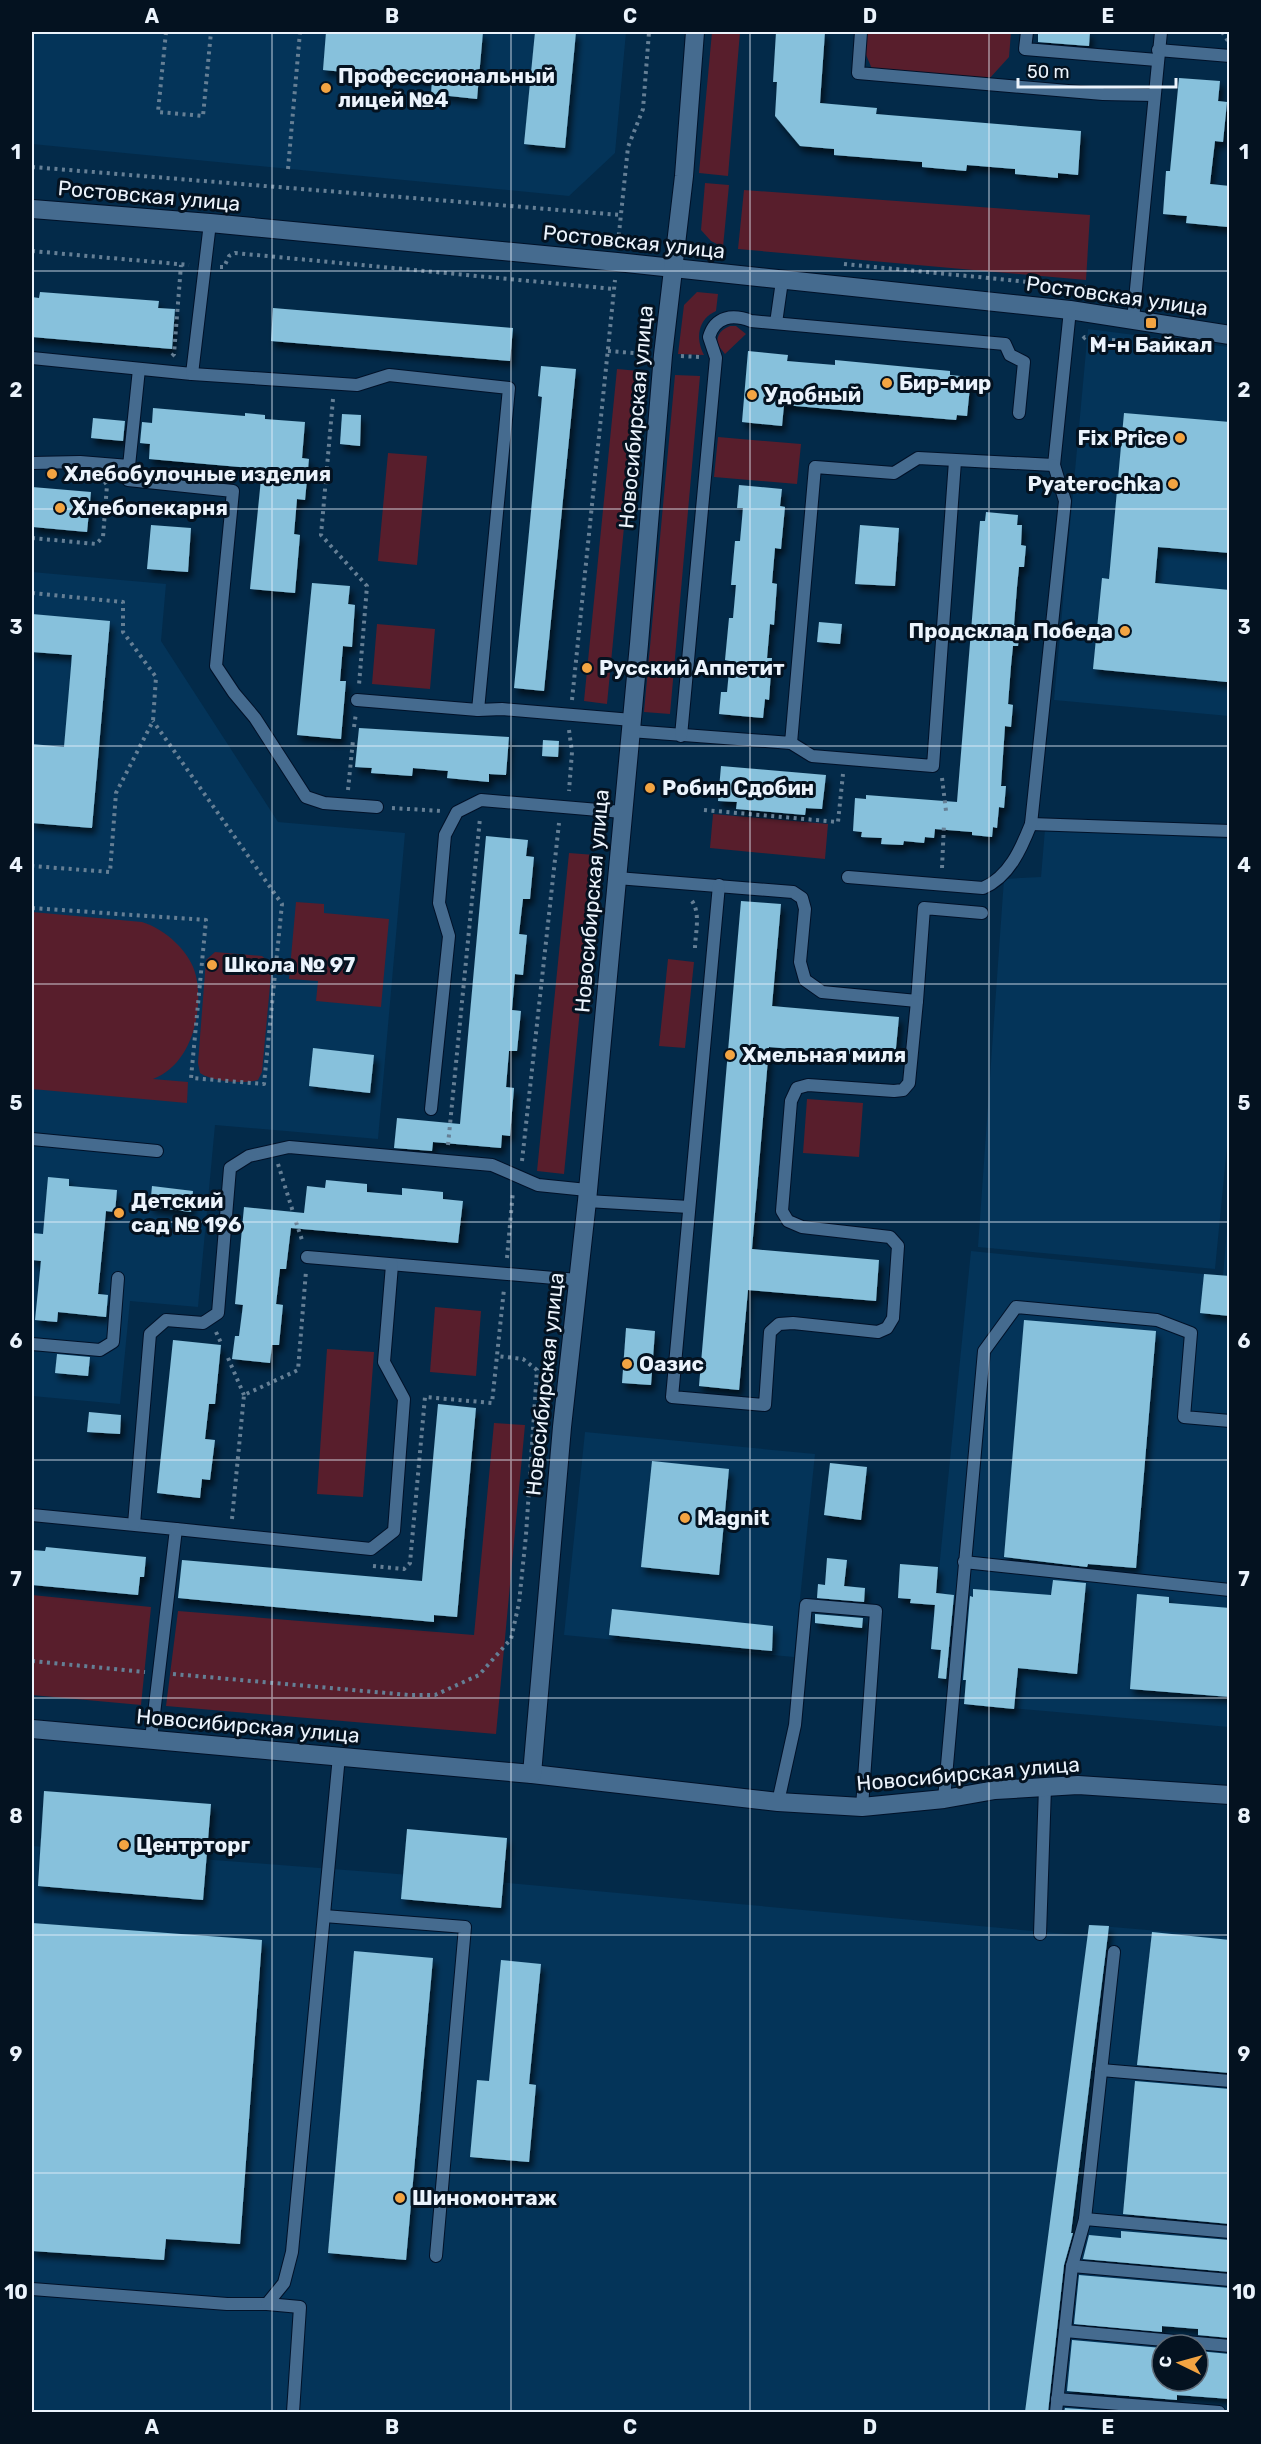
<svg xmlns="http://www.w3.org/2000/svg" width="1261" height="2444" viewBox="0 0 1261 2444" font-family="Rubik,sans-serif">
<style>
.built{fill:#043459;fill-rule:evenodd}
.green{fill:#581e2c}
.building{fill:#87c1dc;filter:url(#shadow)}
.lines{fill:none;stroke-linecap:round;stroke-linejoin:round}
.lane-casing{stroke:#001128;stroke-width:14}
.street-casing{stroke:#001128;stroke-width:20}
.secondary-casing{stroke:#001128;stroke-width:20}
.path{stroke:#657f95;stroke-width:4;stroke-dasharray:3 4.5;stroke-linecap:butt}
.lane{stroke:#456b8f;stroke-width:12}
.street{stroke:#456b8f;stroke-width:18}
.secondary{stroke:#456b8f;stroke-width:18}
.grid{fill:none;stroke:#ebf3fc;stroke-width:1.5;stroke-opacity:0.55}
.poi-dot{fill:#f3a442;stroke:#041220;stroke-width:2}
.labels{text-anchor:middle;stroke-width:6;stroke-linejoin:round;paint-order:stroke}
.poi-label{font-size:21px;font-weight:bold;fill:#ebf3fc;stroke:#041220;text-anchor:start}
.street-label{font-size:21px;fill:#ebf3fc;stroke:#041220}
.neatline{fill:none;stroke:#ebf3fc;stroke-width:2}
.grid-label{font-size:20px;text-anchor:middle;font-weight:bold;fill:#ebf3fc}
</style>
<defs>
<filter id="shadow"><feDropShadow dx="3.5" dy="6" stdDeviation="3" flood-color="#0009"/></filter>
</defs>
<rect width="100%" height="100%" fill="#032a49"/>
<g class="built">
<polygon points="32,32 626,32 615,153 569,196 32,144"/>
<polygon points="1088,329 1229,347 1229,716 1054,700"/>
<polygon points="32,572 166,584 161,641 278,822 405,833 378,1139 215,1125 198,1307 130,1301 120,1404 32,1396"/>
<polygon points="1045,829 1229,839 1230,1116 1215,1269 978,1247 1004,879 1041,877"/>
<polygon points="1229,1207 1229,1727 964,1704 966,1681 938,1678 940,1651 931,1649 971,1251 1223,1276"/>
<polygon points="585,1432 815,1454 794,1657 564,1635"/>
<path d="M32,1846L476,1880L1088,1936L1089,1925L1229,1937V2412H32ZM1162,2345H1198V2381H1162Z"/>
</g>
<g class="green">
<polygon points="712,32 740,32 728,176 699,173"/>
<polygon points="865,32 1011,32 1009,57 989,79 872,69 864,50"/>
<polygon points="705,183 729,185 723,247 711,241 701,230"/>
<polygon points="744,190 1090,215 1086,280 738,249"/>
<path d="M697,292L718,294L716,311C698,319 695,338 704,355L678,354L684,305Z"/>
<path d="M730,326H736L746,334L725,354L717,344C717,334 721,330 730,326Z"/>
<polygon points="617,369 639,371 607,704 584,701"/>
<polygon points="675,375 700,376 670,714 644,712"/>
<polygon points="718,437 801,444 797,484 714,477"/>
<polygon points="388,453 427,456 417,565 378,561"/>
<polygon points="377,624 435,629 430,689 372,684"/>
<polygon points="713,814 828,824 825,859 710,848"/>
<polygon points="569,853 595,855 564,1174 537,1171"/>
<polygon points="296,902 324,904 324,913 389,919 381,1007 316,1001 318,981 289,979"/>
<path d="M32,912L142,922C165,929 191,952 196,976C204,1012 191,1065 153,1079L188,1082L187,1103L32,1089Z"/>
<path d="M215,952L262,956L272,964L262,1072L258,1080C242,1084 214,1082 200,1073L198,1063L206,960Z"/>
<polygon points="668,959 694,962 685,1048 659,1046"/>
<polygon points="807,1099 863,1103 859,1157 803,1153"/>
<polygon points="435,1307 481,1311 476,1376 430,1372"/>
<polygon points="327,1349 374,1352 363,1497 317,1494"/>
<polygon points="494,1423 525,1425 496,1734 166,1706 178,1611 474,1635"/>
<polygon points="32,1595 151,1607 141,1705 32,1695"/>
</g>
<g class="building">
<polygon points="326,32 483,32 477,99 431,94 432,80 323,70"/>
<polygon points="535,32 576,32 565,148 524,144"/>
<polygon points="776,32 825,32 820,103 877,108 876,114 1081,131 1078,175 1058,173 1058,178 1015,174 1015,169 967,165 966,171 922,167 922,162 834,155 834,149 800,146 775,116 777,82 773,82"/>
<polygon points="1038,32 1090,32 1089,46 1038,42"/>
<polygon points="1179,78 1220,81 1218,101 1227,102 1223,142 1215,141 1210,184 1230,186 1228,227 1186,223 1187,216 1163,214 1166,171 1170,171"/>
<polygon points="40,292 159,301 158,308 175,309 172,349 32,337 32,297 39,298"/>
<polygon points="273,308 513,328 510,361 271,341"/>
<polygon points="748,351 788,355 787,361 835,365 835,360 950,371 950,375 971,377 967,416 957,415 956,420 784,405 782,426 742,422"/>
<polygon points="541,366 576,369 544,691 514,688 542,397 538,396"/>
<polygon points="153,408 245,416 245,413 265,415 265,419 305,422 302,458 309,459 305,500 297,499 294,534 300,535 295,593 250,589 262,469 149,459 150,444 140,443 142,422 152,423"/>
<polygon points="1124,413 1230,422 1230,553 1158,547 1155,583 1230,590 1230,651 1227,682 1093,669 1102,578 1109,579"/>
<polygon points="342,414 361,415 360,446 340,444"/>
<polygon points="93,418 125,421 123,441 91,438"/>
<polygon points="739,485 782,489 780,506 785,507 781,549 775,548 772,583 777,584 774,625 770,624 767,658 772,658 769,700 765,699 763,718 719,714 721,692 727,692 730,661 725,660 729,618 733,618 736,585 731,585 735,541 740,541 743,508 737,508"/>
<polygon points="32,487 91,492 87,532 33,527"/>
<polygon points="986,512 1018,515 1017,525 1022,525 1021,545 1026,546 1024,567 1019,567 1017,587 1014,625 1020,625 1018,646 1013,646 1011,666 1008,704 1013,705 1011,727 1005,726 1001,786 1006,786 1004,808 999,807 997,828 993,827 992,837 972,835 972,832 935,829 934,838 925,837 924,843 904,841 903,845 881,844 882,838 861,837 862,832 853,831 855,798 866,799 866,795 957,802 980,521 985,521"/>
<polygon points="151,525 191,528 188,572 147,569"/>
<polygon points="860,525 899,528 895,586 855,584"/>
<polygon points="312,583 350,586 348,604 355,605 352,647 343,646 340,681 346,681 341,739 297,735"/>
<polygon points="32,614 110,621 92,828 32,823 32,744 64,747 72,655 32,652"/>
<polygon points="819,622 842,624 840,644 817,642"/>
<polygon points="359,728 509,737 506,775 489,774 489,782 447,778 448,771 413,768 412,776 371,773 372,768 355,767"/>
<polygon points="543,740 559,741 558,757 542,756"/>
<polygon points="721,766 826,775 822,809 806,808 805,815 736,809 737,802 718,801"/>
<polygon points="486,836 528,840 526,856 534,857 530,899 523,899 519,934 527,935 523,975 515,974 512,1010 521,1011 517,1051 509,1051 506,1087 514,1088 510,1136 502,1135 501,1148 433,1142 432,1151 394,1148 397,1118 460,1124"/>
<polygon points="741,901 781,904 772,1006 899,1017 895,1058 769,1047 752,1249 879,1260 876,1301 748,1290 739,1390 699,1386"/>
<polygon points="313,1048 374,1055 370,1093 309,1086"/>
<polygon points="48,1177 69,1179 69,1186 117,1190 115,1212 106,1211 98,1294 108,1295 106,1317 58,1312 57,1322 35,1320 41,1261 32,1260 32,1233 43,1234"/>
<polygon points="326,1180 367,1184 367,1192 402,1195 402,1188 443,1192 443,1199 463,1201 458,1243 291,1228 286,1269 280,1269 276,1304 283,1305 279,1345 272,1345 270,1363 232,1359 235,1336 239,1336 243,1305 235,1304 244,1207 304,1213 307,1186 325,1188"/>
<polygon points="152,1186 193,1191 191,1212 150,1207"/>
<polygon points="1204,1274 1230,1276 1230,1316 1200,1313"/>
<polygon points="1024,1320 1156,1331 1136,1568 1088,1564 1087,1567 1004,1557"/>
<polygon points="626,1328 655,1331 651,1385 622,1383"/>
<polygon points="173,1340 221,1345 215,1404 209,1404 205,1439 215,1440 210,1480 202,1479 200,1498 157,1493"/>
<polygon points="57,1354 90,1357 88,1376 55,1373"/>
<polygon points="438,1404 476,1408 457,1617 434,1615 434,1622 178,1598 182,1560 422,1581"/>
<polygon points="89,1412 121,1415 120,1434 87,1432"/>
<polygon points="652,1461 729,1469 719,1575 641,1567"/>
<polygon points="830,1463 867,1467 861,1520 824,1515"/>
<polygon points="46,1547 146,1557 144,1577 140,1577 138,1595 32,1585 32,1550 45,1551"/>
<polygon points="827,1558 847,1560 844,1586 865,1588 864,1602 817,1598 818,1584 825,1585"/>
<polygon points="900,1564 938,1567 936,1593 954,1595 946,1679 938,1678 941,1650 931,1649 935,1605 910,1603 911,1599 898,1598"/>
<polygon points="1053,1580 1086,1583 1077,1674 1018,1668 1014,1709 964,1704 966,1680 963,1680 970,1596 973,1597 973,1589 1051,1595"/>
<polygon points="1137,1594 1169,1597 1169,1603 1230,1608 1230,1697 1130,1689"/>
<polygon points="612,1609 773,1626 772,1651 609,1635"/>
<polygon points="815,1614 863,1618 862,1628 815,1623"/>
<polygon points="44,1791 211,1804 203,1900 38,1886"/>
<polygon points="407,1829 507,1838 501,1908 401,1899"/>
<polygon points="32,1923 262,1940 240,2244 166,2239 164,2260 32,2251"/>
<polygon points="1089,1925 1109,1926 1071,2233 1073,2233 1064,2265 1048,2412 1025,2412"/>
<polygon points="1152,1932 1230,1940 1230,2073 1137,2065"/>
<polygon points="354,1951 433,1958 406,2260 328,2253"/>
<polygon points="501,1960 541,1964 529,2084 536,2085 529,2162 470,2157 477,2080 489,2081"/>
<polygon points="1135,2081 1230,2089 1230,2224 1123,2214"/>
<polygon points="1121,2231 1230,2240 1230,2272 1083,2259 1089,2235 1121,2238"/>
<polygon points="1079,2275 1230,2288 1230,2338 1198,2335 1198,2329 1162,2326 1162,2332 1074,2324"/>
<polygon points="1072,2340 1162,2348 1162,2381 1198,2381 1198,2351 1230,2354 1230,2399 1177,2395 1177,2400 1067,2391"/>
<polygon points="1065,2408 1122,2412 1064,2412"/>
</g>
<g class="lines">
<defs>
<g id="lane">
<polyline points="861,32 858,73 1103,94 1154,95"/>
<polyline points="1027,32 1025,49 1157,60"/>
<polyline points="1158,50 1230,56"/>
<polyline points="1133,320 1161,32"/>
<polyline points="776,323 782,281"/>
<polyline points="32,358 192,374 210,223"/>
<polyline points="192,374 357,385 389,375 509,388 478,710 502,709 632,720"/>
<polyline points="32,463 80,462 129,466 139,369"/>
<polyline points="129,466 128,480 233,491 216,666 234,693 255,718 306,797 324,803 377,807"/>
<polyline points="357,700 478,710"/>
<polyline points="630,731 791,743 815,467 894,473 918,458 1054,465 1070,310"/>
<path d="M681,736L716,358L709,337C715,316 733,314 751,321L1005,344L1010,355L1024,362L1019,413"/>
<polyline points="791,743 812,756 933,766 955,461"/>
<polyline points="1031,824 1230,831"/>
<path d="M848,877L983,888C1009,877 1021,849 1031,824L1065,501L1054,465"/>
<polyline points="617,878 793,892 802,898 805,909 800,962 805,980 822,992 917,1001 924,908 982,913"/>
<polyline points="719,885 672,1397 765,1405 770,1332 779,1324 793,1323 878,1332 887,1328 893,1318 898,1246 890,1237 802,1227 788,1221 782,1211 791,1101 797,1088 808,1085 894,1091 903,1090 909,1083 917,1001"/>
<polyline points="431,1109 449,936 439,903 445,835 457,812 481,800 622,812"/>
<polyline points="32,1139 157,1151"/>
<polyline points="587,1201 689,1207"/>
<polyline points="307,1257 578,1280"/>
<polyline points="32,1344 100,1350 113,1342 118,1278"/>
<polyline points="32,1515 176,1529 151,1739"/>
<polyline points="134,1524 150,1334 166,1320 203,1323 218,1313 230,1168 249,1156 289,1147 492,1165 538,1185 587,1190"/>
<polyline points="176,1529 371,1549 394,1531 404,1399 384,1362 392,1265"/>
<polyline points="964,1562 1230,1590"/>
<polyline points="944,1799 984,1351 1016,1307 1157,1320 1191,1333 1184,1417 1230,1421"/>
<polyline points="778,1802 795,1725 806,1605 876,1611 862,1807"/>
<polyline points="324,1916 465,1927 436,2256"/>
<polyline points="1040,1934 1045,1787"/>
<polyline points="1101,2070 1230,2081"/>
<polyline points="1085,2219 1230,2232"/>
<polyline points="1072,2266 1230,2280"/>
<polyline points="32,2289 227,2304 267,2304 284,2283 292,2252 339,1756"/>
<polyline points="267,2304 300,2307 293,2412"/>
<polyline points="1065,2331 1230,2346"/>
<polyline points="1057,2399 1219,2412"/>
<polyline points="1056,2412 1072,2266 1085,2219 1114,1952"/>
</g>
<polyline id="street" points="532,1774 778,1802 862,1807 944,1799 995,1790 1078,1785 1230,1795"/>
<g id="secondary">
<polyline points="32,209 210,223 617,262 1070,310 1230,335"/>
<polyline points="32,1729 532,1774 562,1427 587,1201 639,644 663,355 684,176 695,32"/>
</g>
</defs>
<use href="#lane" class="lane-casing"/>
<use href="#street" class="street-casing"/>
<use href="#secondary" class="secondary-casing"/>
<g class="path">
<polyline points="166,32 158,112 203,116 211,32"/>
<polyline points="1222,32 1228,41"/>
<polyline points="32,167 621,215"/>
<polyline points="288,169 300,32"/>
<polyline points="618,243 628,147 643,109 649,32"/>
<polyline points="32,251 189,265"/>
<polyline points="844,264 1091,288"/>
<polyline points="220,267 224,267 229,256 235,253 614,289"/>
<polyline points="1083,339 1085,337 1141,343"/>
<polyline points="608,351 647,354"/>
<polyline points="172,356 174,354 181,265"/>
<polyline points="681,356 700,357"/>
<polyline points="333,399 321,535 367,586 359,685"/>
<polyline points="32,538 96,544 103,537 107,485 103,479"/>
<polyline points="32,593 123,602 123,632 156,677 153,721 116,793 110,872 32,866"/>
<polyline points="572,700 615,280"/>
<polyline points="354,727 356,713"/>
<polyline points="569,730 572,752 569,791"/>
<polyline points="942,778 946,811"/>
<polyline points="348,790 353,740"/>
<polyline points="392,808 442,811"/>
<polyline points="704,810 838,822 843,774"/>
<polyline points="942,868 944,824"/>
<path d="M692,901C701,914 695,934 695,949"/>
<polyline points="32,908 206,920 191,1078 264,1084 282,904 153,721"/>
<polyline points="448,1145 480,818"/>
<polyline points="522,1161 559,823"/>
<polyline points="278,1164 293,1212"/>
<polyline points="296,1222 303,1243"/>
<polyline points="507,1258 513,1191"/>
<polyline points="216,1332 222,1345"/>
<polyline points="228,1358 244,1395"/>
<polyline points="232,1519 244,1395 298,1370 306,1271"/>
<polyline points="373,1566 404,1569 410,1563 425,1397 492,1403 504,1289"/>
<polyline points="32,1661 145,1672"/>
<polyline points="173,1674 409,1695 435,1695 479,1675 511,1639 519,1603 526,1535 537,1370 523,1359 497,1356"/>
</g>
<use href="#lane" class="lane"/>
<use href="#street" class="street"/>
<use href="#secondary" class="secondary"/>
</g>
<path class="grid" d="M272,32V2412M511,32V2412M750,32V2412M989,32V2412M32,271H1230M32,509H1230M32,746H1230M32,984H1230M32,1222H1230M32,1460H1230M32,1698H1230M32,1935H1230M32,2173H1230"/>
<g class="poi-dot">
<circle cx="326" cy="88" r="6"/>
<rect x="1145" y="317" width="12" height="12" rx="3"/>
<circle cx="887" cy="383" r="6"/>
<circle cx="752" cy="395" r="6"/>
<circle cx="1180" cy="438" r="6"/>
<circle cx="52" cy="474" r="6"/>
<circle cx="1173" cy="484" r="6"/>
<circle cx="60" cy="508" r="6"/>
<circle cx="1125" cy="631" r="6"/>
<circle cx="587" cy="668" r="6"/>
<circle cx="650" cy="788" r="6"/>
<circle cx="212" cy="965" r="6"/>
<circle cx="730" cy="1055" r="6"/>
<circle cx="119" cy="1213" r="6"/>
<circle cx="627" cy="1364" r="6"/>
<circle cx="685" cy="1518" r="6"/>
<circle cx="124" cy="1845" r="6"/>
<circle cx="400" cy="2198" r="6"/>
</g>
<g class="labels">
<g class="poi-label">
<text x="338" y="83">Профессиональный<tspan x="338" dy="24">лицей №4</tspan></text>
<text x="1151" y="352" text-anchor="middle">М-н Байкал</text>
<text x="899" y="390">Бир-мир</text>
<text x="764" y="402">Удобный</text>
<text x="1168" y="445" text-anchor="end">Fix Price</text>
<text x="64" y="481">Хлебобулочные изделия</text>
<text x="1161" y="491" text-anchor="end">Pyaterochka</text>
<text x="72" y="515">Хлебопекарня</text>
<text x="1113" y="638" text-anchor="end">Продсклад Победа</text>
<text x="599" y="675">Русский Аппетит</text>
<text x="662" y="795">Робин Сдобин</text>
<text x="224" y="972">Школа № 97</text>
<text x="742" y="1062">Хмельная миля</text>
<text x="131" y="1208">Детский<tspan x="131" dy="24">сад № 196</tspan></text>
<text x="639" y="1371">Оазис</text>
<text x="697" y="1525">Magnit</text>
<text x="136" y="1852">Центрторг</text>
<text x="412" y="2205">Шиномонтаж</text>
</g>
<g class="street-label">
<text transform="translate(149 196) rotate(5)" y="7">Ростовская улица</text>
<text transform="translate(634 242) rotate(6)" y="7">Ростовская улица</text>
<text transform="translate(1117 296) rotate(8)" y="7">Ростовская улица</text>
<text transform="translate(636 417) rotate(-85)" y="7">Новосибирская улица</text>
<text transform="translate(592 901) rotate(-85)" y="7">Новосибирская улица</text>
<text transform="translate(545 1384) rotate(-84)" y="7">Новосибирская улица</text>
<text transform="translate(248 1726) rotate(5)" y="7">Новосибирская улица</text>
<text transform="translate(968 1774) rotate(-5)" y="7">Новосибирская улица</text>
</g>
</g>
<rect width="1261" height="2444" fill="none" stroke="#041220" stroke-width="66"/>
<g transform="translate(1180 2363) rotate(275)"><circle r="28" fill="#041220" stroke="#606c78" stroke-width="1.5"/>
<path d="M0-4.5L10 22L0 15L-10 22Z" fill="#f3a442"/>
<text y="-9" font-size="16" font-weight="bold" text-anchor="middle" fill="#ebf3fc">С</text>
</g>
<path d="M1018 78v9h158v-9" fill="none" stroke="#ebf3fc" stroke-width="3"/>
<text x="1027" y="78" font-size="18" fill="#ebf3fc" stroke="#041220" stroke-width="4.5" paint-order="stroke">50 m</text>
<rect x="33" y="33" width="1195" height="2378" class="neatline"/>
<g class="grid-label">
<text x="152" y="23">A</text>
<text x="392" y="23">B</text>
<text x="630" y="23">C</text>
<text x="870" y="23">D</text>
<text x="1108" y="23">E</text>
<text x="16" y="159">1</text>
<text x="1244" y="159">1</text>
<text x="16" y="397">2</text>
<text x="1244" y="397">2</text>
<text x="16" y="634">3</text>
<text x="1244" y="634">3</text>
<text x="16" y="872">4</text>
<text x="1244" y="872">4</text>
<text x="16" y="1110">5</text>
<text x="1244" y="1110">5</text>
<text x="16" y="1348">6</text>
<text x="1244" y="1348">6</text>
<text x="16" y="1586">7</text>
<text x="1244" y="1586">7</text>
<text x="16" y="1823">8</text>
<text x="1244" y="1823">8</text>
<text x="16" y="2061">9</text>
<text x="1244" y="2061">9</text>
<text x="16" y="2299">10</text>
<text x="1244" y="2299">10</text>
<text x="152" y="2434">A</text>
<text x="392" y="2434">B</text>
<text x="630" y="2434">C</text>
<text x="870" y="2434">D</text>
<text x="1108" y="2434">E</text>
</g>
</svg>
